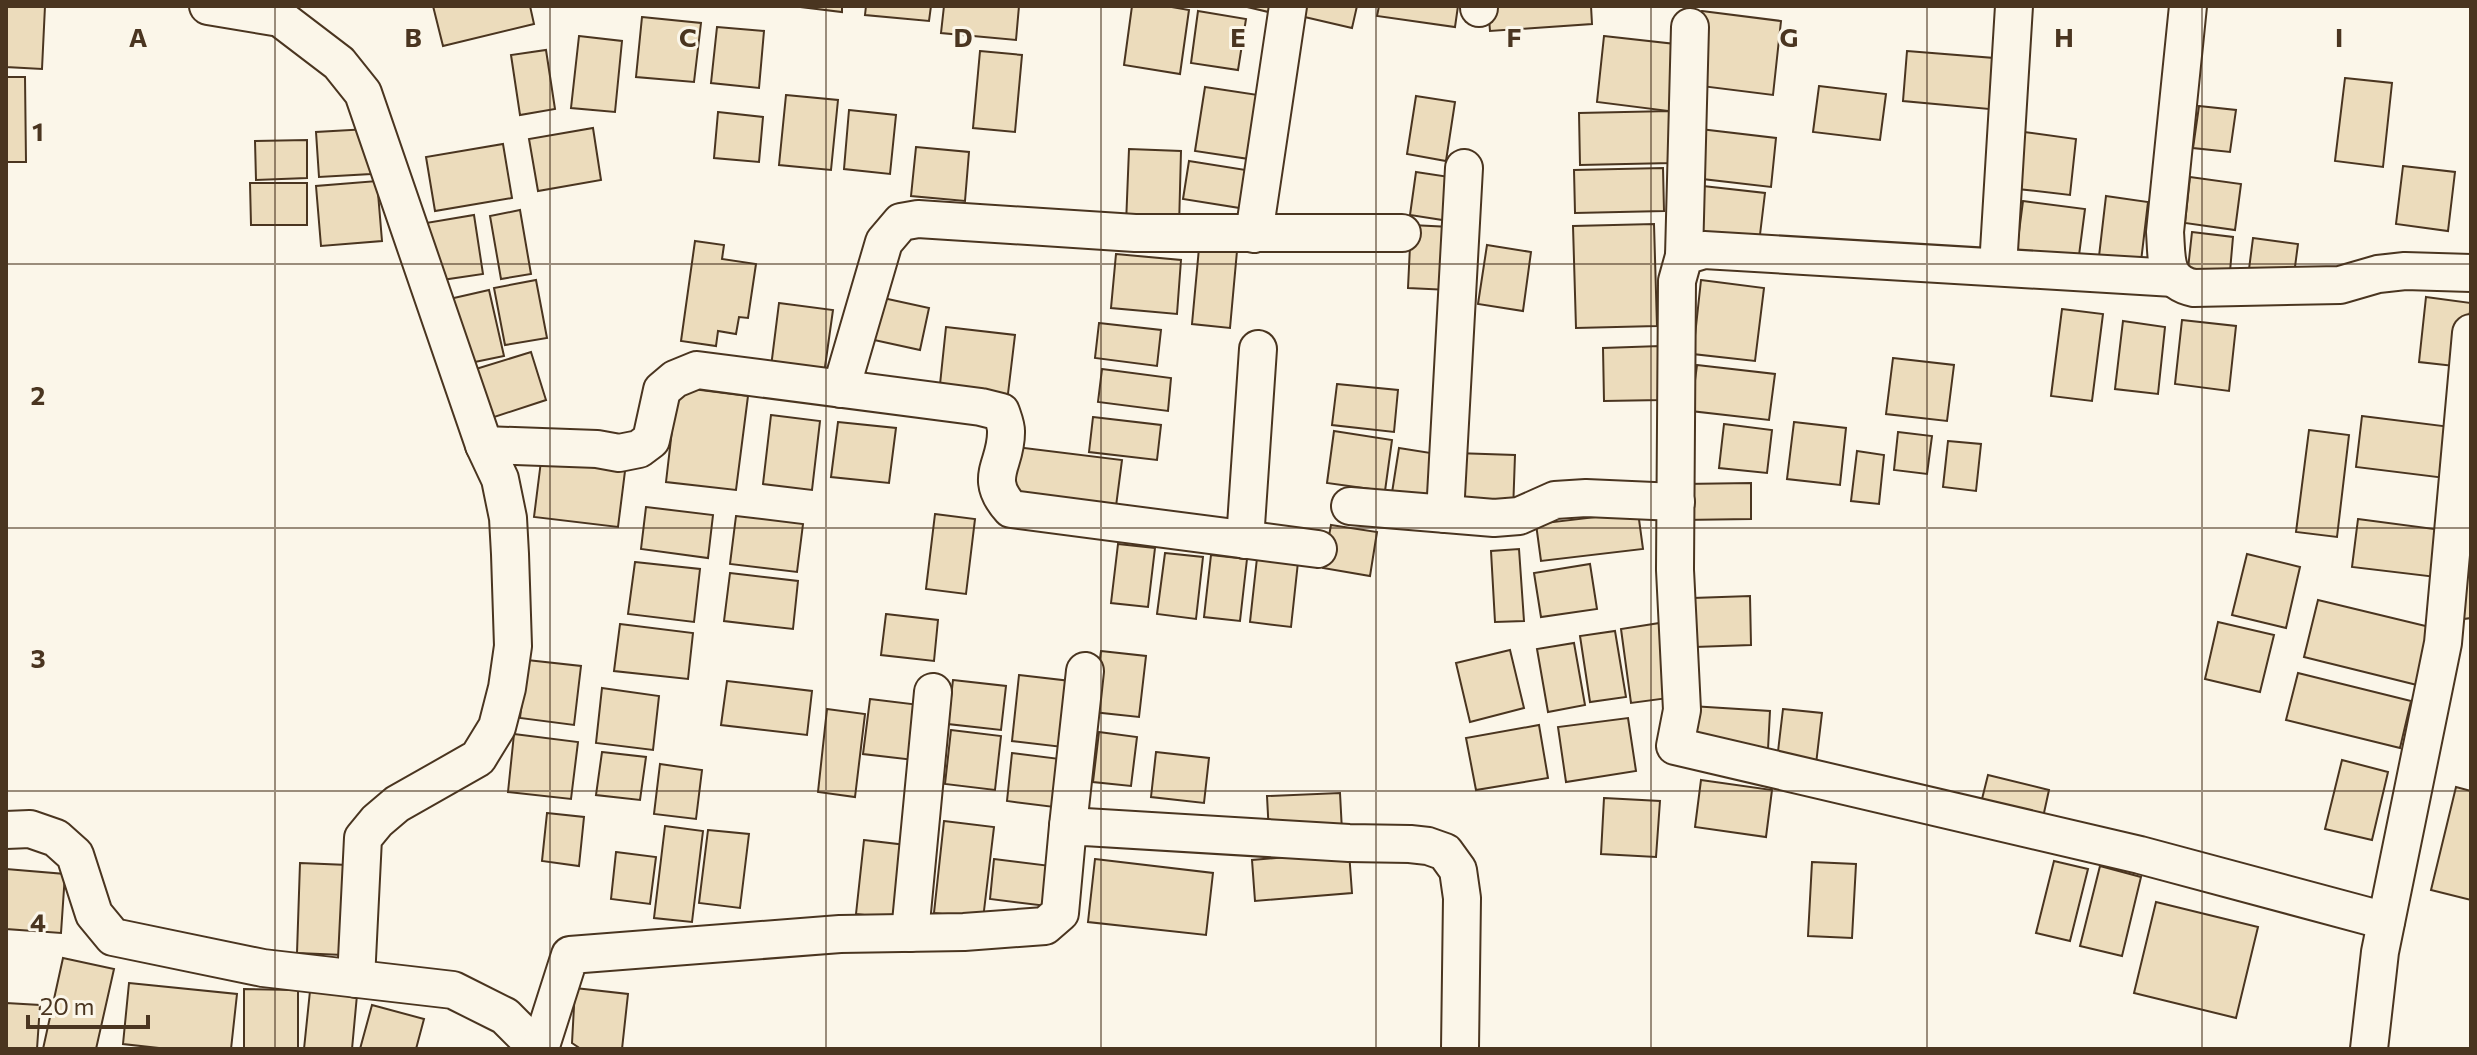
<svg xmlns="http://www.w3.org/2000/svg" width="2477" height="1055" viewBox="0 0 2477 1055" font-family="Commissioner,sans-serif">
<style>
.building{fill:#ecdcbc;stroke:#4a3520;stroke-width:2}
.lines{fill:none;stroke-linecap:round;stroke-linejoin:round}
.street-casing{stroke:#4a3520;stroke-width:40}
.street{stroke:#fbf6e9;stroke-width:36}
.grid{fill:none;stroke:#4a3520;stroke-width:2;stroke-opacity:0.55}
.grid-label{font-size:26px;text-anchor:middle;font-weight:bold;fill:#4a3520;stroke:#fbf6e9;stroke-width:6;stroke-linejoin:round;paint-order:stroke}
</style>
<rect width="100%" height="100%" fill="#fbf6e9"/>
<g class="building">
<polygon points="7,6 45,6 42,69 6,67"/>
<polygon points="433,6 530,6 534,24 443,46"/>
<polygon points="792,6 842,6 842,12"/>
<polygon points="866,6 931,6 929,21 865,15"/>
<polygon points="944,6 1019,6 1016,40 941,33"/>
<polygon points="1132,6 1166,6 1189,10 1180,74 1124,65"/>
<polygon points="1243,6 1283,6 1281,15"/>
<polygon points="1299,6 1357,6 1352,28 1296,15"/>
<polygon points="1379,6 1458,6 1455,27 1377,16"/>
<polygon points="1488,6 1591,6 1592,24 1490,31"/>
<polygon points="1198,11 1246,19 1238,70 1191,63"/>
<polygon points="1702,11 1781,21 1773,95 1693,85"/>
<polygon points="642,17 701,23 694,82 636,77"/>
<polygon points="717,27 764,31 759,88 711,83"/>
<polygon points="579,36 622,41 615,112 571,108"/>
<polygon points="1604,36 1684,45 1676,112 1597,102"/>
<polygon points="546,50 555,109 520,115 511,55"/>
<polygon points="980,51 1022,55 1015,132 973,128"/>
<polygon points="1907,51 1994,58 1989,109 1903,101"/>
<polygon points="6,77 25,77 26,162 6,162"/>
<polygon points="2345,78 2392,83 2383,167 2335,161"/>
<polygon points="1819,86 1886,94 1880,140 1813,132"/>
<polygon points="1205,87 1258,95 1249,159 1195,151"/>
<polygon points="786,95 838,100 831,170 779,165"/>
<polygon points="1416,96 1455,102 1446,161 1407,154"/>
<polygon points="2199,106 2236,110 2230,152 2193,148"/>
<polygon points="849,110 896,115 890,174 844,169"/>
<polygon points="1670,111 1672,163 1580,165 1579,113"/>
<polygon points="718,112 763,117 759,162 714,158"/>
<polygon points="593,128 601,180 538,191 529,139"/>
<polygon points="368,129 371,174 319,177 316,132"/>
<polygon points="1700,129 1776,138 1771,187 1694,178"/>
<polygon points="2024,132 2076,139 2070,195 2018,189"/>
<polygon points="307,140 307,178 256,180 255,141"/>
<polygon points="503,144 512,198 435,211 426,157"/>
<polygon points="916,147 969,152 965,201 911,196"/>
<polygon points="1129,149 1181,151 1179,227 1126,224"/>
<polygon points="1189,161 1252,171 1246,209 1183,199"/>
<polygon points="2403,166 2455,172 2448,231 2396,224"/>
<polygon points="1663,168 1664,211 1575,213 1574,170"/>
<polygon points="1416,172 1456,178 1449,221 1410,215"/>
<polygon points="2190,177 2241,184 2235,230 2185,223"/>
<polygon points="377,181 382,241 321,246 316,186"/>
<polygon points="250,183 307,183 307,225 251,225"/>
<polygon points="1703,186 1765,193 1759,243 1697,236"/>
<polygon points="2106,196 2148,202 2140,270 2098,265"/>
<polygon points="2023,201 2085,209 2078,263 2016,255"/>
<polygon points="520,210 531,274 501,279 490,216"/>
<polygon points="474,215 483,274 435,281 426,223"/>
<polygon points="1654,224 1657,326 1576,328 1573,226"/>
<polygon points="1411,225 1451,227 1449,290 1408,288"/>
<polygon points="2192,232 2233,237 2229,283 2187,278"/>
<polygon points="2253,238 2298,244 2293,282 2248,277"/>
<polygon points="695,241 724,245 722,259 756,264 748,318 739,317 736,334 718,331 716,346 681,341"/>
<polygon points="1487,245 1531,252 1523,311 1478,304"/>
<polygon points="1199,248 1237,251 1230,328 1192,324"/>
<polygon points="1116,254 1181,260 1177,314 1111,308"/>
<polygon points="536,280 547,338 505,345 494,288"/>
<polygon points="1701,280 1764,288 1755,361 1693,354"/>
<polygon points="489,290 504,356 460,365 445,300"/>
<polygon points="874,296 929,308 920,350 865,338"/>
<polygon points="2426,297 2471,303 2463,367 2419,362"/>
<polygon points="779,303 833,310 824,374 771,367"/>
<polygon points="2062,309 2103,314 2092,401 2051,396"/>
<polygon points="2182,320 2236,326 2229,391 2175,384"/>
<polygon points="2123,321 2165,327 2158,394 2115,389"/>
<polygon points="1099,323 1161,330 1157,366 1095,358"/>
<polygon points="946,327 1015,335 1007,402 939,394"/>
<polygon points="1660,346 1662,400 1604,401 1603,348"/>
<polygon points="531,352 546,400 479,422 463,373"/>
<polygon points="1893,358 1954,365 1947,421 1886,414"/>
<polygon points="1697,365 1775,374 1769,420 1691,411"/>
<polygon points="1102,369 1171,378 1168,411 1098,402"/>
<polygon points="1337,384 1398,390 1394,432 1332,425"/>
<polygon points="677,387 748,396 736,490 666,482"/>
<polygon points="771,415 820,421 812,490 763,484"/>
<polygon points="2362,416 2451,427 2445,478 2356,467"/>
<polygon points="1093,417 1161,425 1157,460 1089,452"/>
<polygon points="838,422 896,428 889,483 831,477"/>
<polygon points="1794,422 1846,428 1840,485 1787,479"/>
<polygon points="1724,424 1772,430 1767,473 1719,468"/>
<polygon points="2309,430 2349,435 2337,537 2296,532"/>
<polygon points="1334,431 1392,440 1385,491 1327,483"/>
<polygon points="1898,432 1932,436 1927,474 1894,470"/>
<polygon points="1948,441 1981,444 1976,491 1943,487"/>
<polygon points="1016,447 1122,460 1115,514 1009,501"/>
<polygon points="1399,448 1437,454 1430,505 1391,499"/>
<polygon points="1857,451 1884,455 1879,504 1851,501"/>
<polygon points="1455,453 1515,455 1513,512 1454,510"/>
<polygon points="541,461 625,471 618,527 534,517"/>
<polygon points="1751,483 1751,519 1683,520 1683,484"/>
<polygon points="646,507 713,515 708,558 641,549"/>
<polygon points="1638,512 1643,549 1541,561 1536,524"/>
<polygon points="935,514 975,519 966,594 926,589"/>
<polygon points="736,516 803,524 797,572 730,564"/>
<polygon points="2358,519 2442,530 2436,577 2352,567"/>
<polygon points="1331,525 1377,532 1370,576 1323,568"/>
<polygon points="1118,544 1155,548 1148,607 1111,603"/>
<polygon points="1519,549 1524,621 1495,622 1491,551"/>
<polygon points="1165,553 1203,557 1196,619 1157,614"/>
<polygon points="2247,554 2300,567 2286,628 2232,615"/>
<polygon points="1211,555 1247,559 1240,621 1204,617"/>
<polygon points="1257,558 1298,562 1291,627 1250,622"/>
<polygon points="635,562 700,569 694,622 628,614"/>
<polygon points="2461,563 2471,563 2471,618 2463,619"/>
<polygon points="1590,564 1597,609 1541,617 1534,573"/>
<polygon points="730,573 798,581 793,629 724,621"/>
<polygon points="1750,596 1751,645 1695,647 1693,598"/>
<polygon points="2318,600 2438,629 2425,687 2304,657"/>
<polygon points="886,614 938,620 934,661 881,655"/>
<polygon points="1666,622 1676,697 1631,703 1621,629"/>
<polygon points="2218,622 2274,635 2260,692 2205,679"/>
<polygon points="620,624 693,633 688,679 614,671"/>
<polygon points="1615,631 1626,697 1590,702 1580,636"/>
<polygon points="1574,643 1585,705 1548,712 1537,649"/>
<polygon points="1510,650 1524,708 1470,722 1456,663"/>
<polygon points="1101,651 1146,656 1139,717 1093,712"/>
<polygon points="527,660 581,666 574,725 520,718"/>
<polygon points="2298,673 2411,701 2400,748 2286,720"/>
<polygon points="1019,675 1079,682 1071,748 1012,741"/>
<polygon points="953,680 1006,686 1001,730 948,724"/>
<polygon points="727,681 812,691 807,735 721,725"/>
<polygon points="602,688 659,696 653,750 596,743"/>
<polygon points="870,699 920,705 914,760 863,754"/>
<polygon points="1691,706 1770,711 1768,749 1688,744"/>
<polygon points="827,709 865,714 855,797 818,792"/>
<polygon points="1783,709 1822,713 1816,764 1777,760"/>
<polygon points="1628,718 1636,771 1566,782 1558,727"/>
<polygon points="1539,725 1548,778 1476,790 1466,738"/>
<polygon points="951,730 1001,736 995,790 945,784"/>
<polygon points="1099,732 1137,737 1131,786 1093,782"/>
<polygon points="514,734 578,742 571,799 508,792"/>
<polygon points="602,752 646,757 640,800 596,795"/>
<polygon points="1156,752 1209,758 1204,803 1151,797"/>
<polygon points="1012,753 1068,760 1062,808 1007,801"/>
<polygon points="2342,760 2388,772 2372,840 2325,829"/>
<polygon points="660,764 702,770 696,819 654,814"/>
<polygon points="1988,775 2049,790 2042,822 1980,807"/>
<polygon points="1701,780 1772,790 1766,837 1695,827"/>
<polygon points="2456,787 2471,791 2471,900 2431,890"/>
<polygon points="1340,793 1342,831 1269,834 1267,796"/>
<polygon points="1604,798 1660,801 1656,857 1601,854"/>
<polygon points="547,813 584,817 579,866 542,861"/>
<polygon points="944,821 994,827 983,919 934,913"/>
<polygon points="665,826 703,831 692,922 654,918"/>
<polygon points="708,830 749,834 740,908 699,903"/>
<polygon points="864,840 906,845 898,919 856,914"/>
<polygon points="616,852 656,857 650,904 611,899"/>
<polygon points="1349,852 1352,893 1255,901 1252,860"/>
<polygon points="994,859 1059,867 1055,907 990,899"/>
<polygon points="1095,859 1213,873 1206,935 1088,922"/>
<polygon points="2054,861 2088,869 2070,941 2036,933"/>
<polygon points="1812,862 1856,864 1852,938 1808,936"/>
<polygon points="300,863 348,865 343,955 297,953"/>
<polygon points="2100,866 2141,877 2122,956 2080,946"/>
<polygon points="6,869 65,874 61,933 6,929"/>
<polygon points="2156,902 2258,927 2236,1018 2134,993"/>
<polygon points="63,958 114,969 96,1049 43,1049"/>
<polygon points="129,983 237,994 231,1049 168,1049 123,1044"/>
<polygon points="575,988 628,994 622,1049 581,1049 572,1043"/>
<polygon points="244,989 298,990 298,1049 244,1049"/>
<polygon points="310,991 357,995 352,1049 304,1049"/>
<polygon points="6,1003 40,1005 37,1049 6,1049"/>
<polygon points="372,1005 424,1019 416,1049 360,1049"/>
</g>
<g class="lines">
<defs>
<g id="street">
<polyline points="208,6 280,18 339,63 363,93 484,445 500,479 508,518 510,554 513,646 507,688 497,727 478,758 397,804 377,821 363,838 356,979"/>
<path d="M2188,6L2165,232C2167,257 2163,282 2194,288L2340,285L2378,274L2405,271L2471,273"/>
<polyline points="1479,8 1479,6"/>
<polyline points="1254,234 1288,6"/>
<polyline points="1684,256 1690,27"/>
<polyline points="1998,267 2014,6"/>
<polyline points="2174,278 1704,250 1684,256 1677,281 1675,570 1682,710 1675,746 2140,855 2386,921"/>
<polyline points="841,389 884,242 901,222 918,219 1135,233 1402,233"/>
<path d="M484,445L597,449L619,453L639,449L651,440L662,390L675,379L697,370L981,407L1001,412C1003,418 1006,425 1006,431C1007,465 982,477 1011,509L1318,549"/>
<polyline points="1350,506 1494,518 1519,516 1555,500 1586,498 1676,502"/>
<polyline points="1445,514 1464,168"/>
<polyline points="1245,540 1258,349"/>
<polyline points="1068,826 1085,671"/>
<polyline points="6,830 30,829 56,838 75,855 94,914 113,937 263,968 453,990 505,1016 538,1049"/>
<polyline points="910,933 933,692"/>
<polyline points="540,1049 570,955 840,934 964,932 1045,926 1060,913 1068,826 1349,843 1410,844 1428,846 1445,852 1458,870 1462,898 1460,1049"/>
<polyline points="2369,1049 2380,952 2443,643 2471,333"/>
</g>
</defs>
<use href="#street" class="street-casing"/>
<use href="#street" class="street"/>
</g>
<path class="grid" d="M275,6V1049M550,6V1049M826,6V1049M1101,6V1049M1376,6V1049M1651,6V1049M1927,6V1049M2202,6V1049M6,264H2471M6,528H2471M6,791H2471"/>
<g class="grid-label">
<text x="138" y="47">A</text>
<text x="413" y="47">B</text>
<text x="688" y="47">C</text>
<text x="963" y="47">D</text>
<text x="1238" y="47">E</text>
<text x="1514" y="47">F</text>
<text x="1789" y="47">G</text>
<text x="2064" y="47">H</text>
<text x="2339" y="47">I</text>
<text x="38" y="141">1</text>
<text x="38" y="405">2</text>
<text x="38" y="668">3</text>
<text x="38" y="932">4</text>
</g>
<rect width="2477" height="1055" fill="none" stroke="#4a3520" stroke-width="16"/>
<path d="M28 1015v12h120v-12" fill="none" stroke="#4a3520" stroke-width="4"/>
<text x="40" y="1015" font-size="24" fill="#4a3520" stroke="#fbf6e9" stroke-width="6" paint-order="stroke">20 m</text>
</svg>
